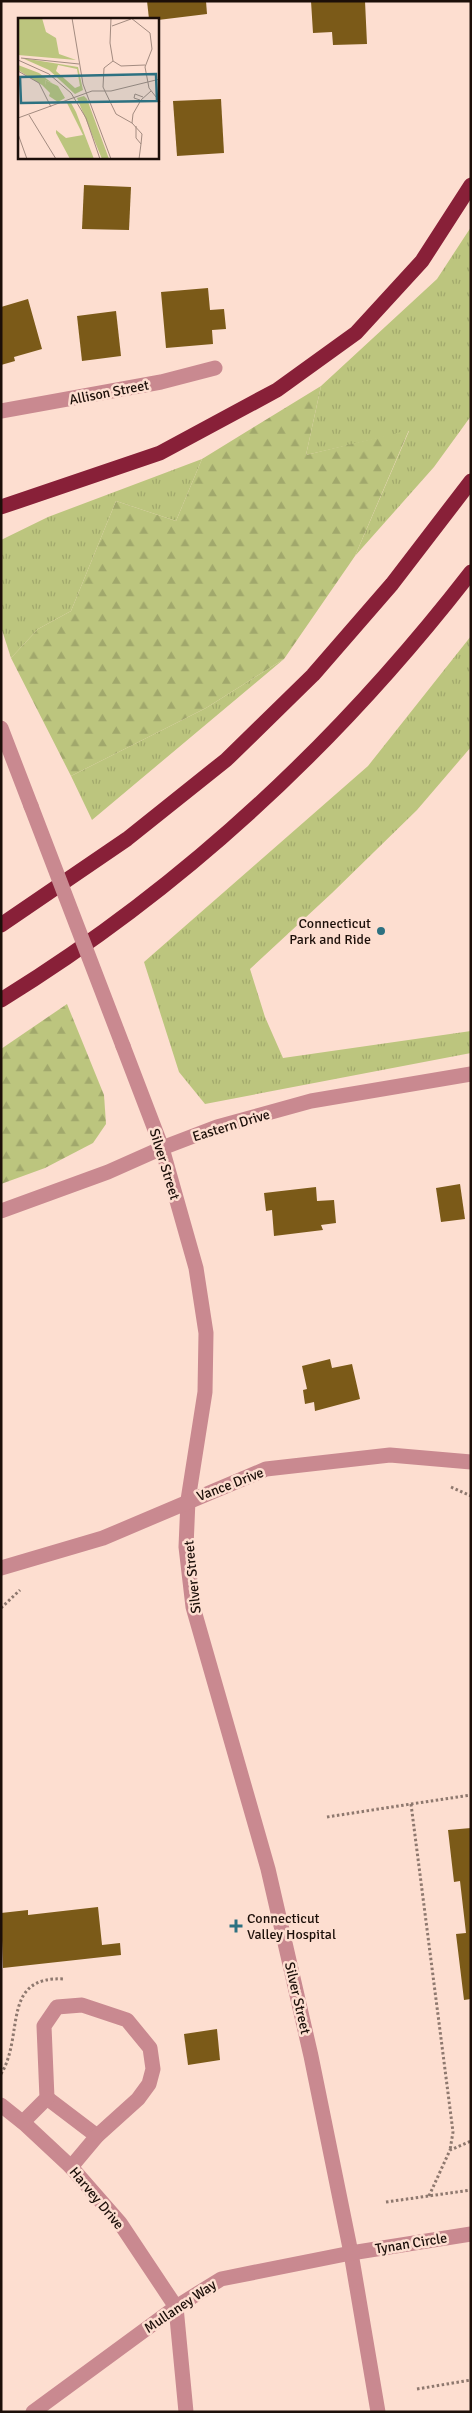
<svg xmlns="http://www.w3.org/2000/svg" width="472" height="2413" viewBox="0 0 472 2413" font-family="Signika,sans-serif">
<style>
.grass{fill:url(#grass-tufts)}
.forest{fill:url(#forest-firs)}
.building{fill:#7b5a18}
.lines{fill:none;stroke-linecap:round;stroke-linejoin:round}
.path{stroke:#8e786e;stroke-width:3;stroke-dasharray:2.5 2.5;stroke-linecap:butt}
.minor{stroke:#c98990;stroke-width:15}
.highway{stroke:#882038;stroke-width:15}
.minor-bridge{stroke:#c98990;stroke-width:15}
.poi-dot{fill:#2d7181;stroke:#fdded0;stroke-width:2}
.labels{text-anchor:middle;stroke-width:5;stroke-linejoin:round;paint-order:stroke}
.street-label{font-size:14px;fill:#1c0f09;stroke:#fdded0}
.poi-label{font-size:14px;fill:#1c0f09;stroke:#fdded0;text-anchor:end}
.inset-road{fill:none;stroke:#a38b80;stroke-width:1}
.view{fill:#2d7181;fill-opacity:0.15;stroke:#2d7181;stroke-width:2.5}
.inset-edge{fill:none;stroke:#1c0f09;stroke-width:2.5}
</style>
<defs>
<pattern id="grass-tufts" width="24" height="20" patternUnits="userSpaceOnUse" patternTransform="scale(1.25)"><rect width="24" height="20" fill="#bcc57e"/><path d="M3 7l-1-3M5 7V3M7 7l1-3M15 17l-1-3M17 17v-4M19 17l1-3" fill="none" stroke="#a1a86c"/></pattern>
<pattern id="forest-firs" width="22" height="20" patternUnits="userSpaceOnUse" patternTransform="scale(1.25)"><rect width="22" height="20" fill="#bcc57e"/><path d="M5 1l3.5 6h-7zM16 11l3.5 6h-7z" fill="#a1a86c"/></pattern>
</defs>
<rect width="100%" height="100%" fill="#fdded0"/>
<g class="grass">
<polygon points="471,227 471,416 434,467 355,556 409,431 306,455 321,386 437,279"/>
<polygon points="202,459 176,521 116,501 71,611 38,629 11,658 1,627 1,540 48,517"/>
<polygon points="471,636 471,747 417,810 332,893 250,969 265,1017 283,1058 471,1031 471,1053 205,1104 179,1072 144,962 368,766"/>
<polygon points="284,659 92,820 71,776 206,708"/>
</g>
<g class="forest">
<polygon points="321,386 306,455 409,430 355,556 284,659 206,708 71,776 11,658 38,629 71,611 116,501 176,521 202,459"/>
<polygon points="67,1004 104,1095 106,1124 93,1143 45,1168 1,1184 1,1049"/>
</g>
<g class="building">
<polygon points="147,1 206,1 207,14 158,20 149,19"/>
<polygon points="311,1 365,1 367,44 333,45 332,32 313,33"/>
<polygon points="221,99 224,153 177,156 173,101"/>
<polygon points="84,185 131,187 129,230 82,229"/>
<polygon points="208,288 210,310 224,309 226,329 212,330 213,344 166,348 161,292"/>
<polygon points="28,299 42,349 14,357 15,361 1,365 1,307"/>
<polygon points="116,311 121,356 82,361 77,316"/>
<polygon points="460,1184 465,1219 441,1222 436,1188"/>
<polygon points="316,1187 317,1201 334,1200 336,1223 321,1225 323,1230 274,1236 272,1210 266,1211 264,1193"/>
<polygon points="330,1359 332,1368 352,1364 360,1399 315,1411 314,1402 305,1404 303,1390 307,1389 302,1366"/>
<polygon points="471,1828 471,1999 464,2000 456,1934 466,1933 460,1881 454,1882 448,1830"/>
<polygon points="98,1907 102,1945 120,1943 121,1955 3,1968 1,1913 28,1910 28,1915"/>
<polygon points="217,2029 220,2060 188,2065 184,2034"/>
</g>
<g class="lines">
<g class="path">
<polyline points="451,1487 471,1496"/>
<polyline points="1,1608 20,1590"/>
<polyline points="411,1804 471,1795"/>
<polyline points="327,1817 411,1804 453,2132 450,2150"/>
<path d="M1,2074C25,2035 0,1975 65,1979"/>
<polyline points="429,2196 450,2150 471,2141"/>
<polyline points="386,2202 471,2190"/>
<polyline points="417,2389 471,2380"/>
</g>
<g class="minor">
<polyline points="1,411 161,382 215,368"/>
<polyline points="1,728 31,806"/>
<polyline points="123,1046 162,1148 196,1268 206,1333 205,1392 188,1500 186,1547 193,1607 268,1869 311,2056 351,2253 378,2412"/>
<polyline points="1,1211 108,1172 162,1148 217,1127 311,1101 471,1074"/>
<polyline points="1,1568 103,1538 266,1469 390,1455 471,1462"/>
<polyline points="47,2098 97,2136"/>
<polyline points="1,2105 26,2125 71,2167 120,2223 176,2307 186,2412"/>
<polyline points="23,2122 47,2098 44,2026 57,2007 82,2005 127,2020 150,2048 153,2069 149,2084 138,2099 97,2136 71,2167"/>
<polyline points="33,2412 176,2307 221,2279 351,2253 471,2234"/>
</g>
<g class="highway">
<polyline points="1,507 160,453 277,390 356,333 422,261 471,185"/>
<polyline points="1,925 127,839 226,760 313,675 392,584 471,481"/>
<path d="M1,1000C183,888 340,741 471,572"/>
</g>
<polyline class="minor-bridge" points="31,806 123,1046"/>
</g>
<g class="poi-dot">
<circle cx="381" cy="931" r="5"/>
<path d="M233.5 1918.5h5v5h5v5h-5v5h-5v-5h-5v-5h5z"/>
</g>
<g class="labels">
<g class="street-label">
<text transform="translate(109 392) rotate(-11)" y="5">Allison Street</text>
<text transform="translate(231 1125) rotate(-17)" y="5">Eastern Drive</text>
<text transform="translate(165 1164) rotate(73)" y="5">Silver Street</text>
<text transform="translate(230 1484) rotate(-21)" y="5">Vance Drive</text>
<text transform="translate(192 1577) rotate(-96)" y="5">Silver Street</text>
<text transform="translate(298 1998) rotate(77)" y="5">Silver Street</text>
<text transform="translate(97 2198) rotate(50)" y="5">Harvey Drive</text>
<text transform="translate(411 2243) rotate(-9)" y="5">Tynan Circle</text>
<text transform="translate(180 2306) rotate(-34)" y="5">Mullaney Way</text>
</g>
<g class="poi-label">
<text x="371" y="928">Connecticut<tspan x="371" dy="16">Park and Ride</tspan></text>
<text x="247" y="1923" text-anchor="start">Connecticut<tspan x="247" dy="16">Valley Hospital</tspan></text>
</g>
</g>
<g transform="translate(18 18)">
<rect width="141" height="141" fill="#fdded0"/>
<path d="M4,40L60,49L65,72L57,76L31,52ZM40,47L59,51L62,68L57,70L38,53ZM0,47L21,55L34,65L27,62L28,67H24L0,52Z" fill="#bcc57e" fill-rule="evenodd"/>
<path d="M0,0H24L28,14L38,20L41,36L58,42L0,37ZM27,62L40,68L47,80L40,84L31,78L32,75L24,67H28ZM66,78L69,81L91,141H84L59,80ZM52,83L58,94L76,141H52L38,115V112L48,120L65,117L49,85Z" fill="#bcc57e"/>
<path class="inset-road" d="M54,0L65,66L93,141M93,0L92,25L95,43M113,0L132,15L134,31L127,49L131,70L142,84M94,8L113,1M3,40L61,46M0,42L31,56L53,75L68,100L82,141M95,43L86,50L85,69L98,96L114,105M95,43L103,48L127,47M0,53L21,65L33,89M122,82L116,80L117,76L125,79M11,97L38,141M0,100L74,73H93L142,61M118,108V120L123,126L121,141M0,116L9,141M123,126L124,116L114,105L115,96L123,82L133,73"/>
<path class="view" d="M138,56L139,83L3,85L2,59Z"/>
<rect width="141" height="141" class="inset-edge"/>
</g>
<rect width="472" height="2413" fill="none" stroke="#1c0f09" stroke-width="5"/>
</svg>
